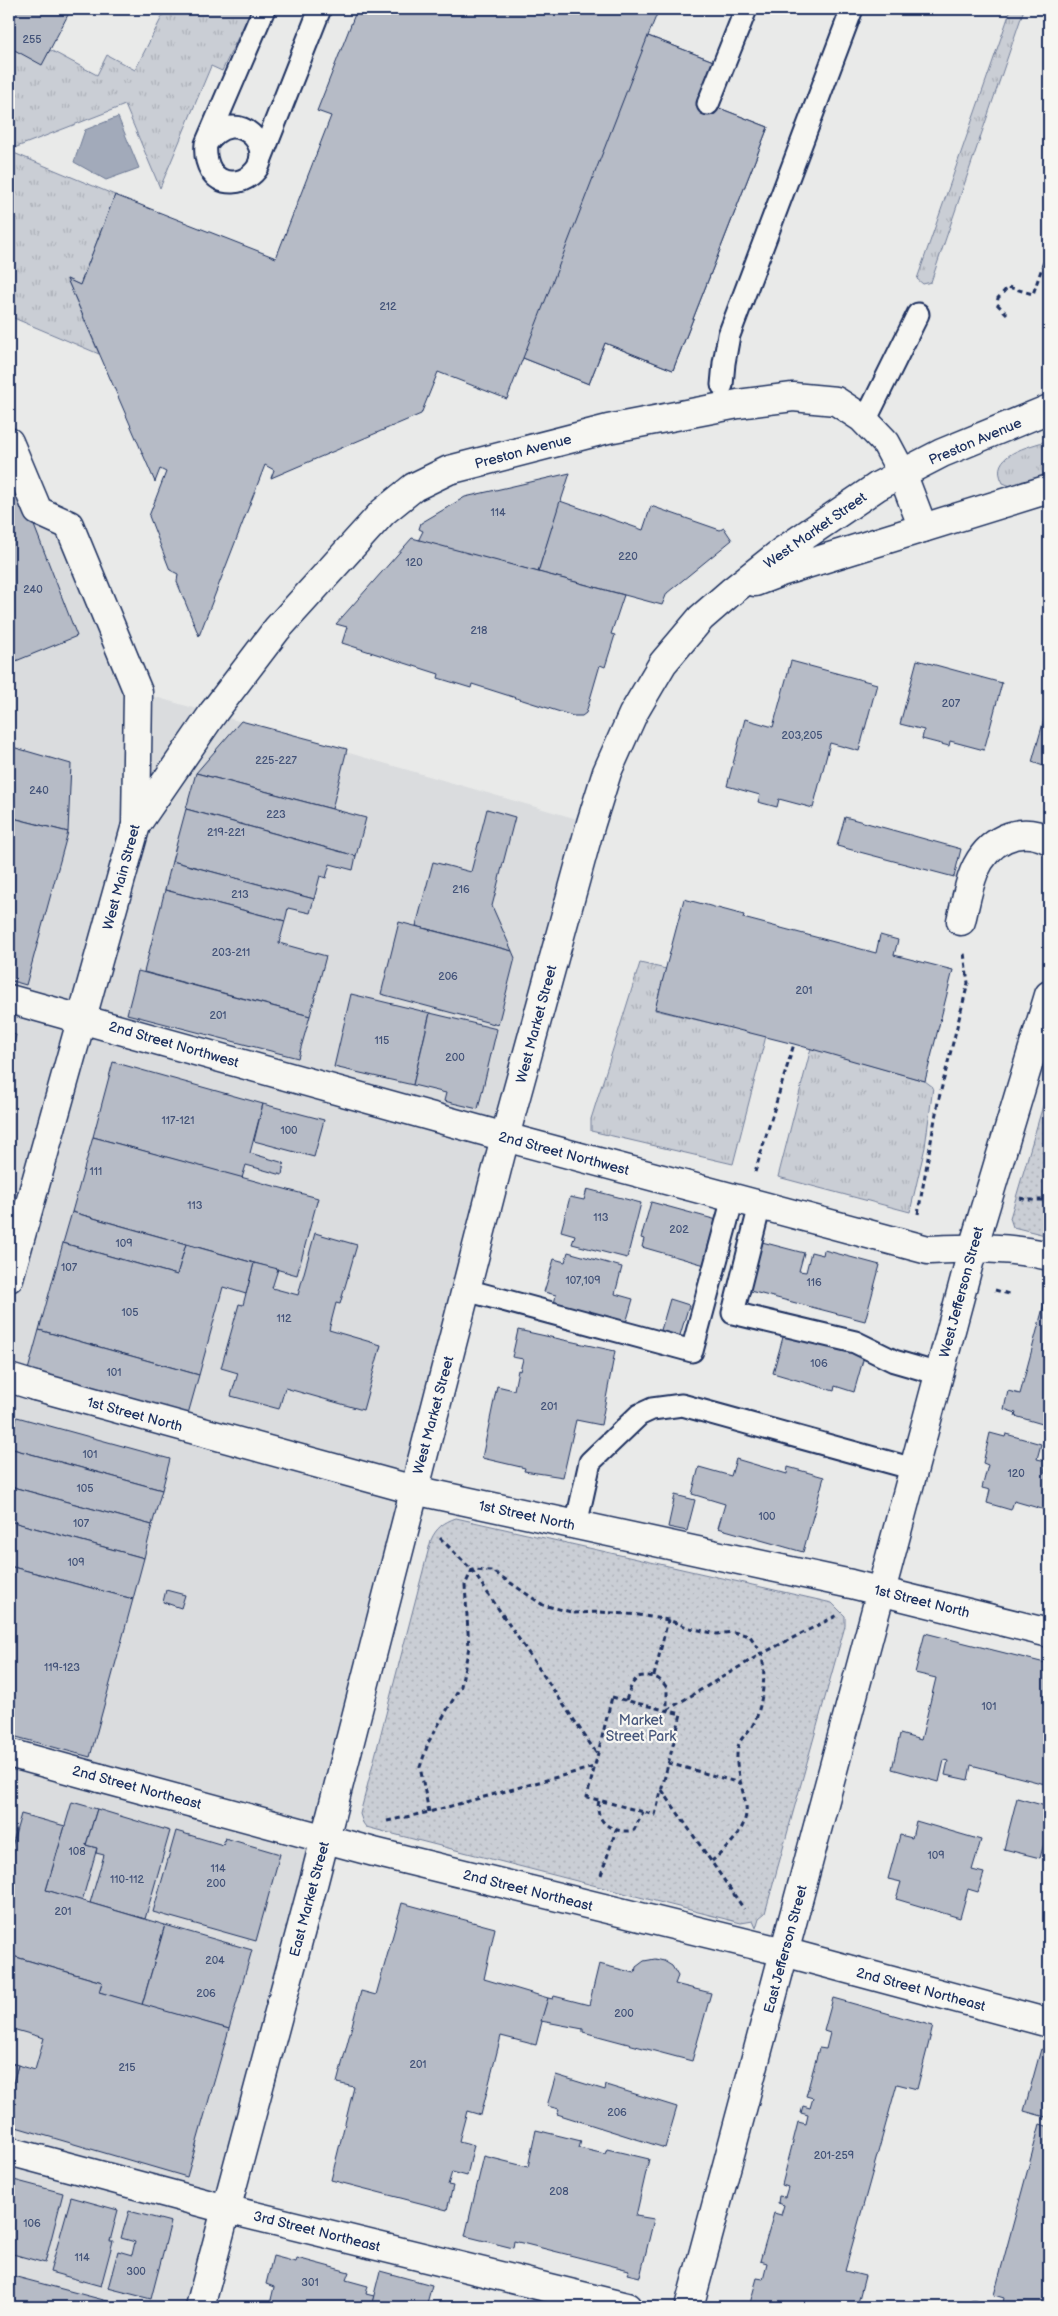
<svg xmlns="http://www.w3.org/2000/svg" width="1058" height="2316" viewBox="0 0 1058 2316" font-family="'Balsamiq Sans',sans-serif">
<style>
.built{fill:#dadcde}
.grass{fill:url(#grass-tufts);stroke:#727e9a}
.park{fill:url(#park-dots);stroke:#727e9a}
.water{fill:#a2aaba;stroke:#6c7995}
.building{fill:#b6bbc6;stroke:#1b2f5e}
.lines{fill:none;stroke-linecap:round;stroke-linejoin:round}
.service-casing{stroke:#1b2f5e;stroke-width:25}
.pedestrian-casing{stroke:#1b2f5e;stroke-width:31}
.minor-casing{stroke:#1b2f5e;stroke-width:31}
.primary-casing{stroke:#1b2f5e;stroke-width:31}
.path{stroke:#1b2f5e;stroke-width:3;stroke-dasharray:5 4;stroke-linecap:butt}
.service{stroke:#f6f6f2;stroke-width:21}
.pedestrian{stroke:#f6f6f2;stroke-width:28}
.minor{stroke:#f6f6f2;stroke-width:28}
.primary{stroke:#f6f6f2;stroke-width:28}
.labels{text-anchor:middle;stroke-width:4.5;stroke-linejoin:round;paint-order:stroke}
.number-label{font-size:11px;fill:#425278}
.street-label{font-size:14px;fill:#1b2f5e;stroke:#f6f6f2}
.park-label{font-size:14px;fill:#47577c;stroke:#f6f6f2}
</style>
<defs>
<pattern id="grass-tufts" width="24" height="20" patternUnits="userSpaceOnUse" patternTransform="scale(1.25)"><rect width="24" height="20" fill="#caced5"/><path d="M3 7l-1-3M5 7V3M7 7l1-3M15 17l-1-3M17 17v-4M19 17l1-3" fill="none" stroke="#adb1b9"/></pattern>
<pattern id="park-dots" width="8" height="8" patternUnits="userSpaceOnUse" patternTransform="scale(1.25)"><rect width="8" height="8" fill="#caced5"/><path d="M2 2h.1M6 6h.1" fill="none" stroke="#adb1b9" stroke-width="1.8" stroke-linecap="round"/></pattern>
</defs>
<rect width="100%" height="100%" fill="#e9eae9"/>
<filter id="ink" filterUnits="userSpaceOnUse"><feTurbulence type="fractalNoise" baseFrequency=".02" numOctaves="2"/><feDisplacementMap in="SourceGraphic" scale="10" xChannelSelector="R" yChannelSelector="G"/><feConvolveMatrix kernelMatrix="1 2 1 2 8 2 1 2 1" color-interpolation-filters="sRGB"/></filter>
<g filter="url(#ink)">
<polygon class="built" points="9,442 38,511 69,525 138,692 591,823 200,2307 9,2307"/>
<g class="grass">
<polygon points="166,9 250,9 251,10 222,71 211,66 160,188 125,105 9,150 9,47 42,64 50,50 97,75 107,55 135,70"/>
<polygon points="1011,9 1024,9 931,282 923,284 917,279"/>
<polygon points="9,151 115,195 80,285 67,279 99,354 9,316"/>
<path d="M1049,440V474L1013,487L1003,483C987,454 1029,447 1049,440Z"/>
<polygon points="640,963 666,969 655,1010 766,1036 733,1164 591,1131 591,1119"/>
<polygon points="811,1048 925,1081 933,1087 925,1147 910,1212 778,1177"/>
</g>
<g class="park">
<polygon points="1049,1085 1049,1236 1013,1227 1010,1218"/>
<path d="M456,1518L832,1603L845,1616V1626L765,1913L759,1918L756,1928L753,1921L741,1923L366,1827L363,1823L360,1814L431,1540C436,1528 444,1522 456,1518Z"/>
</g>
<polygon class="water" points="118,117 139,168 106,180 74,162 85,130"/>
<g class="building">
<polygon points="9,9 71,9 42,65 9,47"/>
<polygon points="357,9 659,9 648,36 716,62 701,101 768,127 673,370 605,343 589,384 523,358 507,399 438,372 421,414 271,478 274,470 265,465 199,636 177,582 178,574 170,570 149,516 166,472 160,469 155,482 67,279 80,285 115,195 276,258 331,116 317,111"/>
<polygon points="648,36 716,62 701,101 768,127 673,370 605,343 589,384 523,358"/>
<polygon points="9,461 77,636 11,663 9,658"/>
<polygon points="570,473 538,572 418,541 423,531 419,529 421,523 465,497"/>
<polygon points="560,501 643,530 651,506 720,530 724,528 732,540 667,593 662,605 538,572"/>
<polygon points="412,538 624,595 611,634 615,635 605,667 600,665 586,713 582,716 573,716 472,684 471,688 438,678 439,674 342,643 347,627 336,624"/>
<polygon points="917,660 1002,683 984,750 950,741 949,746 922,739 924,730 900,724"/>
<polygon points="791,661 877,684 859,751 830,743 813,808 779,799 777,807 758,802 760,795 727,786 745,719 773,727"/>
<polygon points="1049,702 1049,768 1032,762"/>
<polygon points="241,721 347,749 332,809 196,773"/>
<polygon points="9,746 71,764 68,832 9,817"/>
<polygon points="196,773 366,818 356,856 186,809"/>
<polygon points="186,809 356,856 353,870 330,864 326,878 320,876 314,899 172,861"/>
<polygon points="487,809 515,817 492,906 512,951 416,926 433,862 471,872"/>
<polygon points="9,817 68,832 26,985 9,980"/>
<polygon points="845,817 961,849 954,877 837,846"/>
<polygon points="172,861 314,899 310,913 288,908 285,921 165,890"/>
<polygon points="165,890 285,921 279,943 326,956 310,1016 144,972"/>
<polygon points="684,899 744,915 743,918 876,953 880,935 898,940 894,955 953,970 925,1081 794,1044 655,1009"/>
<polygon points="399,922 512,951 515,958 498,1025 381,994"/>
<polygon points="138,971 310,1016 298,1058 127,1014"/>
<polygon points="351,994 430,1013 413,1085 334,1067"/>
<polygon points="430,1013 497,1029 478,1109 444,1101 446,1093 413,1085"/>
<polygon points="9,1033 16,1035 9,1062"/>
<polygon points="113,1062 263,1104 250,1153 284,1163 282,1175 246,1165 242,1178 93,1137"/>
<polygon points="263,1104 324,1120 314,1157 254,1141"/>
<polygon points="93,1137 318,1198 297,1275 72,1212"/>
<polygon points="587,1189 641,1203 627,1258 572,1244 575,1235 561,1231 570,1197 584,1200"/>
<polygon points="651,1202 717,1220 705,1265 642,1247 644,1239 641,1238"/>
<polygon points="72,1212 186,1244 177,1275 63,1243"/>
<polygon points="315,1233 357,1245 340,1304 336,1303 329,1330 381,1345 363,1410 285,1388 279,1409 231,1396 238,1373 221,1368 239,1304 243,1305 254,1263 278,1269 272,1288 298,1295"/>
<polygon points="762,1242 804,1253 799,1271 806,1272 811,1252 823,1255 824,1250 880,1265 865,1321 750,1291 758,1258 755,1257 757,1245 762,1246"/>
<polygon points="63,1243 177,1275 186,1244 254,1263 246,1294 223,1287 199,1375 39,1330"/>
<polygon points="568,1252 622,1267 615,1294 633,1299 626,1323 554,1304 556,1295 544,1292 554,1259 565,1262"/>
<polygon points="1047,1293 1049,1294 1049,1426 1015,1416 1016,1413 1004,1409 1008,1391 1020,1394"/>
<polygon points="670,1299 689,1305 678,1342 659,1337"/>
<polygon points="39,1330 199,1375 188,1414 28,1370"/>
<polygon points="518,1330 615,1351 601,1425 576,1420 563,1477 524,1471 525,1468 482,1458 497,1386 514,1390 518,1370 520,1371 523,1359 512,1357"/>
<polygon points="785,1330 865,1353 854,1392 835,1386 834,1391 773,1373"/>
<polygon points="17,1417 170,1459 162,1490 9,1448"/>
<polygon points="990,1433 1005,1437 1006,1434 1041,1444 1037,1459 1046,1461 1044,1472 1049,1473 1049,1511 1014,1501 1011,1510 987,1503 990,1490 982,1488 988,1465 983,1463"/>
<polygon points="9,1448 162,1490 152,1525 9,1486"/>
<polygon points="736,1459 787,1474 788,1467 824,1477 803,1552 718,1528 725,1504 692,1494 699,1467 731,1476"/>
<polygon points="9,1486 152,1525 144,1558 9,1521"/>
<polygon points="675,1495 695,1500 687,1531 668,1527"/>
<polygon points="9,1521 144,1558 133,1599 9,1566"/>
<polygon points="9,1566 133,1599 90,1757 9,1735"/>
<polygon points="166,1590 185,1595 181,1608 163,1602"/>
<polygon points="925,1633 1049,1664 1049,1785 971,1765 968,1780 945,1775 948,1761 944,1760 939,1782 892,1769 900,1734 921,1740 936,1678 915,1673"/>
<polygon points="1017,1798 1049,1807 1049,1825 1040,1858 1004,1849"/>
<polygon points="72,1802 97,1809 86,1845 97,1848 82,1901 46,1890"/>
<polygon points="97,1809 170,1831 145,1919 90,1903 104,1855 96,1853 97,1848 86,1845"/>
<polygon points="21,1814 65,1826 46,1890 165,1925 142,2005 99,1992 102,1982 9,1955 9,1857"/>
<polygon points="916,1821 981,1840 972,1870 984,1873 978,1892 968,1889 960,1918 896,1899 901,1882 888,1879 900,1835 912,1838"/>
<polygon points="176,1831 223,1845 225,1838 280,1854 256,1941 153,1912"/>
<polygon points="402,1903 495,1928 484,1979 548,1998 536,2045 501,2036 481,2115 467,2111 459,2141 474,2145 467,2176 452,2172 448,2185 453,2186 447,2210 331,2180 354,2087 337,2083 361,1991 376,1995"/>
<polygon points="165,1925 252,1950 229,2029 142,2005"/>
<polygon points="9,1955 102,1982 99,1992 229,2029 187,2177 9,2125 9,2097 18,2065 35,2070 44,2038 9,2028"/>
<polygon points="655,1959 664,1961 672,1966 678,1976 675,1984 711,1993 692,2061 583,2032 583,2029 541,2021 548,1998 553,1999 554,1996 589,2005 599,1964 635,1973 636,1967 644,1961"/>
<polygon points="833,1998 933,2026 917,2089 897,2084 845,2271 865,2276 857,2307 749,2307 757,2278 763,2279 767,2263 760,2261 774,2213 781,2215 784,2205 778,2203 779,2196 785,2197 788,2187 782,2185 798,2122 806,2124 808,2115 801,2113 803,2106 810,2108 813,2098 806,2096 819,2048 826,2049 830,2033 824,2031"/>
<polygon points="1041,2049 1049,2052 1049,2118 1024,2111"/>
<polygon points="9,2062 18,2065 9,2097"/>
<polygon points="556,2075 605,2090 606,2085 677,2107 665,2148 557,2114 559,2109 547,2106"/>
<polygon points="1040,2124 1049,2127 1049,2307 1002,2307 1004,2298 994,2295"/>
<polygon points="536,2130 581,2141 579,2148 605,2154 607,2149 649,2159 636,2216 654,2219 640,2277 627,2274 629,2270 514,2241 513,2248 465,2236 484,2156 528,2167"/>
<polygon points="10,2179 63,2193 45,2263 9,2253"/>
<polygon points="71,2197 118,2210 110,2241 113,2241 101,2286 50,2272"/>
<polygon points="129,2211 171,2222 151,2299 108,2288 118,2251 132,2255 135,2242 121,2238"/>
<polygon points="273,2256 296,2262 297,2258 349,2272 346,2280 368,2286 366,2294 374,2296 371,2307 266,2307 267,2303 270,2304 274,2287 266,2284"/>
<polygon points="380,2271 432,2285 426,2307 371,2307"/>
<polygon points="9,2275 130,2307 9,2307"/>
<polygon points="972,2300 999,2307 970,2307"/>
</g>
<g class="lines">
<defs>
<g id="service">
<polyline points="708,104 746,9"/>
<path d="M206,144C236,101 281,150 251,175C246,179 240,182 233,182C212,183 204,162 206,144L264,9"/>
<polyline points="260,161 320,9"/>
<polyline points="722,385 724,363 729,335 852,9"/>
<polyline points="865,421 918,314"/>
<polyline points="760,1205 733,1313 855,1342 894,1361 939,1374"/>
<polyline points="466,1290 692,1351 733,1198"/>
<polyline points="576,1525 590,1462 639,1415 652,1409 682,1405 914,1469"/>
</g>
<g id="pedestrian">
<polyline points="9,442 38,511 69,525 138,692 136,825 9,1278"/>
<polyline points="136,825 213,713"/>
<polyline points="9,1378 35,1386"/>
<polyline points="9,1753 100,1778"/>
<polyline points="9,2151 226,2209"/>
</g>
<g id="minor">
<polyline points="213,713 277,629 383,512 414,487 449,470 608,429 738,404 793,397 836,401 862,418 886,443 902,473 923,528"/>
<path d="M961,921C965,905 968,887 974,872C987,841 1018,824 1049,840"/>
<path d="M9,999L505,1137L928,1250C970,1248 1008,1246 1049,1256"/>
<polyline points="35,1386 414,1490 851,1584 1049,1633"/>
<polyline points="100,1778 374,1852 784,1952 1049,2023"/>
<polyline points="226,2209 627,2307"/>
<polyline points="689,2307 973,1248 1049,995"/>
</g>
<g id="primary">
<polyline points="755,582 781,572 1049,489"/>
<polyline points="200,2307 314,1881 510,1118 591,823 607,772 633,714 663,663 701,618 731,592 784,550 878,486 942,453 1049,409"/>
</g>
</defs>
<use href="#service" class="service-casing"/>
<use href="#pedestrian" class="pedestrian-casing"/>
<use href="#minor" class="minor-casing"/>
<use href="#primary" class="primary-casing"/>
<g class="path">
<polyline points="1007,314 997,304 998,298 1008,287 1033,294 1049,247"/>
<polyline points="755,1172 794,1044"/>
<polyline points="1020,1198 1028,1200 1049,1200"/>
<polyline points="918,1214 938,1102 968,983 964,953"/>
<polyline points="995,1290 1009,1294"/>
<polyline points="440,1538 472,1570 597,1754"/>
<polyline points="654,1676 668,1620"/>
<polygon points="612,1697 681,1714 655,1815 587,1797"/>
<path d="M626,1700L632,1684L638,1677C651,1674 660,1677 667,1688V1710"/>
<polyline points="667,1710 761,1654 838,1615"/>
<polyline points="668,1763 740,1783"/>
<polyline points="662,1790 744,1909"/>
<path d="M599,1801C593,1822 615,1835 634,1830L643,1812"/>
<path d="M429,1812L420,1767L429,1741L461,1686L469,1647L465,1585L472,1570L493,1571L543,1605L575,1613L601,1612L639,1615L668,1620L690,1628L717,1634L733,1632L750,1636C753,1641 758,1647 760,1652C768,1668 762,1708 754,1723C747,1736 737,1737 737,1756C736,1771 742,1786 745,1801C752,1826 728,1847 712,1861"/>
<polyline points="387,1821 429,1812 594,1767"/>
<polyline points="601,1875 616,1830"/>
</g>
<use href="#service" class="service"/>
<use href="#pedestrian" class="pedestrian"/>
<use href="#minor" class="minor"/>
<use href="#primary" class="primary"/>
</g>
</g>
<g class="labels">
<g class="number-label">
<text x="32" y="43">255</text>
<text x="388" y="310">212</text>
<text x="498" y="516">114</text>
<text x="628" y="560">220</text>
<text x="414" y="566">120</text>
<text x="33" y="593">240</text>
<text x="479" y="634">218</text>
<text x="951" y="707">207</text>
<text x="802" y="739">203,205</text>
<text x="276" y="764">225-227</text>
<text x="39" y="794">240</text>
<text x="276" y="818">223</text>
<text x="226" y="836">219-221</text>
<text x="461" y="893">216</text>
<text x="240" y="898">213</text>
<text x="231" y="956">203-211</text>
<text x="448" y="980">206</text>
<text x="804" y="994">201</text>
<text x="218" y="1019">201</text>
<text x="382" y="1044">115</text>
<text x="455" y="1061">200</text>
<text x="178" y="1124">117-121</text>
<text x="289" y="1134">100</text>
<text x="96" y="1175">111</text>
<text x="195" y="1209">113</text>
<text x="601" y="1221">113</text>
<text x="679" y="1233">202</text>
<text x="124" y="1247">109</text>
<text x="69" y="1271">107</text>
<text x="583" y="1284">107,109</text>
<text x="814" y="1286">116</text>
<text x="130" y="1316">105</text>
<text x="284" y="1322">112</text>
<text x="819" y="1367">106</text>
<text x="114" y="1376">101</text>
<text x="549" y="1410">201</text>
<text x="90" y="1458">101</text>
<text x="1016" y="1477">120</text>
<text x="85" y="1492">105</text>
<text x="767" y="1520">100</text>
<text x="81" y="1527">107</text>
<text x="76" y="1566">109</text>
<text x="62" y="1671">119-123</text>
<text x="989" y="1710">101</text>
<text x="77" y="1855">108</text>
<text x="936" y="1859">109</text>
<text x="218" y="1872">114</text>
<text x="127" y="1883">110-112</text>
<text x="216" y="1887">200</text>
<text x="63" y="1915">201</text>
<text x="215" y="1964">204</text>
<text x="206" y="1997">206</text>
<text x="624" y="2017">200</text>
<text x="418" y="2068">201</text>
<text x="127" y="2071">215</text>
<text x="617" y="2116">206</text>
<text x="834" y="2159">201-259</text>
<text x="559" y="2195">208</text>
<text x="32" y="2227">106</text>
<text x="82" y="2261">114</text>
<text x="136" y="2275">300</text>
<text x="310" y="2286">301</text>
</g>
<g class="street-label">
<text transform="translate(975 441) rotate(-23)" y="5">Preston Avenue</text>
<text transform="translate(523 451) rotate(-15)" y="5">Preston Avenue</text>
<text transform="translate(815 530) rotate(-35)" y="5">West Market Street</text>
<text transform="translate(121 877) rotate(-75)" y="5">West Main Street</text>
<text transform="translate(536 1024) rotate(-75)" y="5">West Market Street</text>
<text transform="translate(174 1044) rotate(16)" y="5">2nd Street Northwest</text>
<text transform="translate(564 1153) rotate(15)" y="5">2nd Street Northwest</text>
<text transform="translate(961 1292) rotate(-75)" y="5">West Jefferson Street</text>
<text transform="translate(135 1414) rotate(15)" y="5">1st Street North</text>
<text transform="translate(433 1415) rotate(-75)" y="5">West Market Street</text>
<text transform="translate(527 1515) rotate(12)" y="5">1st Street North</text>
<text transform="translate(922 1601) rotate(14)" y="5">1st Street North</text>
<text transform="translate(137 1787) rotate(15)" y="5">2nd Street Northeast</text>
<text transform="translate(528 1890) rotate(14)" y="5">2nd Street Northeast</text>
<text transform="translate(309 1899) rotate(-75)" y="5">East Market Street</text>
<text transform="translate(785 1949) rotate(-75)" y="5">East Jefferson Street</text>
<text transform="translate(921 1989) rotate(15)" y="5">2nd Street Northeast</text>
<text transform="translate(317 2231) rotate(14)" y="5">3rd Street Northeast</text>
</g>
<g class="park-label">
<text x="641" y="1725">Market<tspan x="641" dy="16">Street Park</tspan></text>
</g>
</g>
<rect width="1058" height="2316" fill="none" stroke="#f6f6f2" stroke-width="30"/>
<rect x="15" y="15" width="1028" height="2286" fill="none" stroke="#1b2f5e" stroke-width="2" filter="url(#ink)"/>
</svg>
